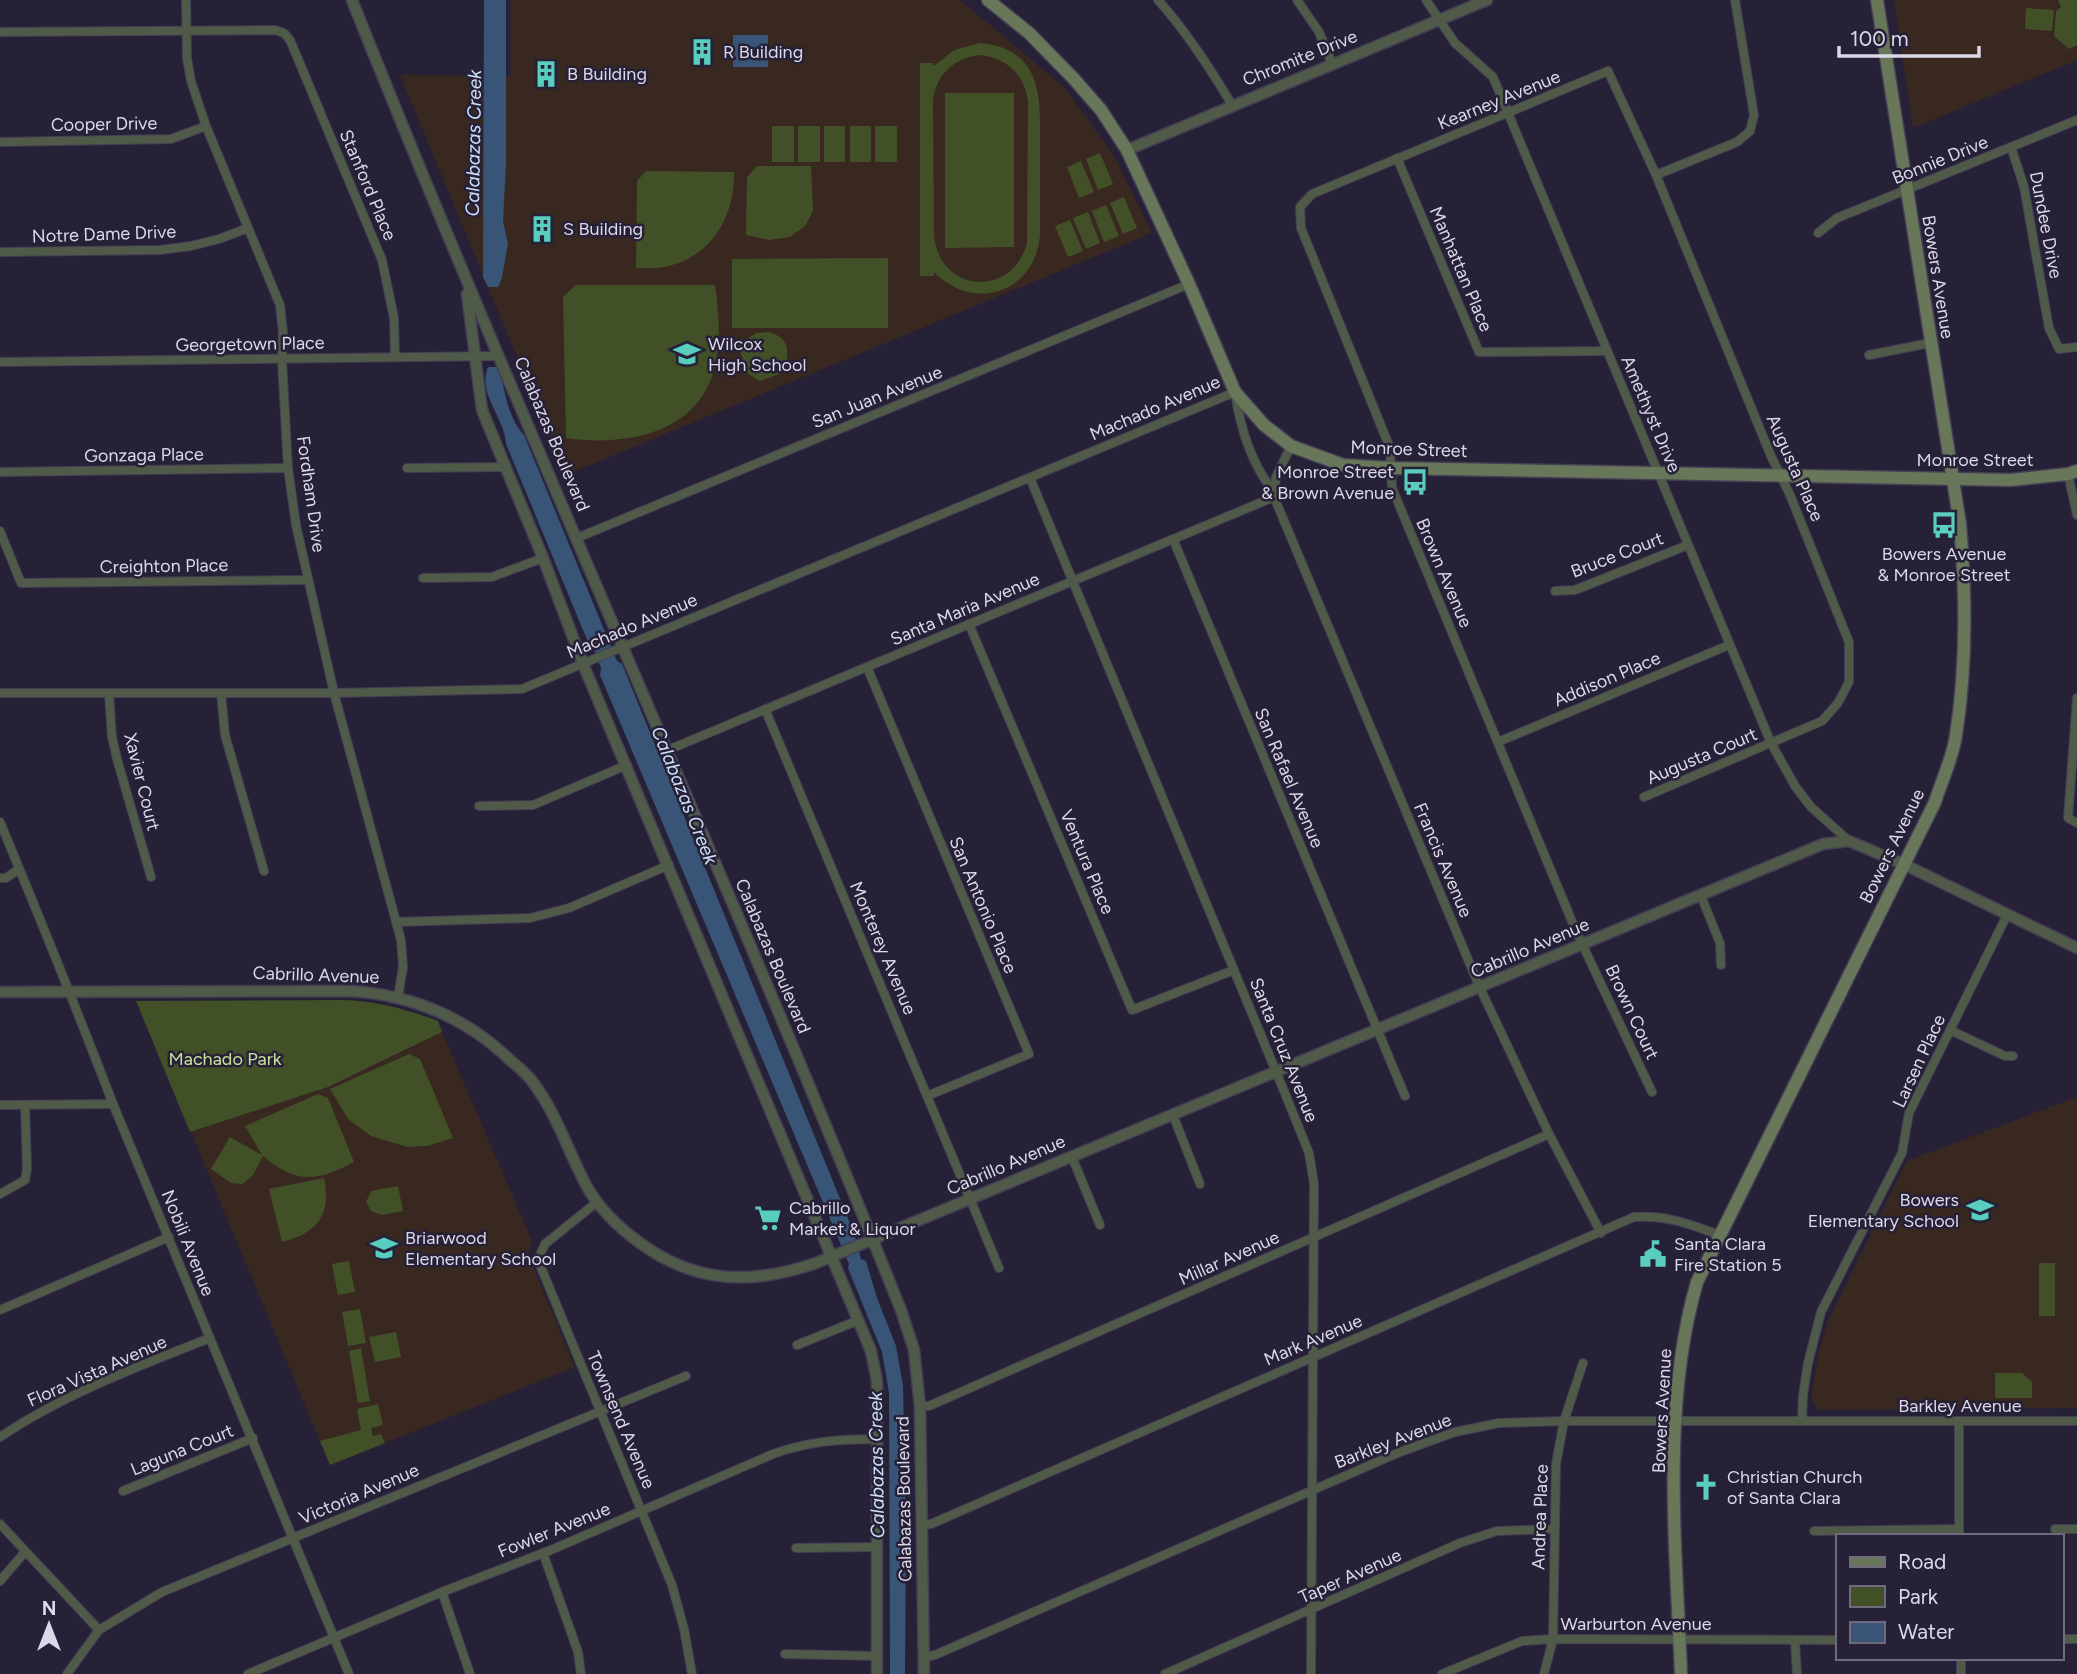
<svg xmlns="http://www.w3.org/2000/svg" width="2077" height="1674" viewBox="0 0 2077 1674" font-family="Figtree,sans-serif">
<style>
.education{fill:#392820}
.green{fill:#425027;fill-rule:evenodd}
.water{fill:#385477}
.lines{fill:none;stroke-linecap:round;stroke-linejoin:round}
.minor-casing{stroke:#443e54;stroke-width:10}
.tertiary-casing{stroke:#443e54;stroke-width:13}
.secondary-casing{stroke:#443e54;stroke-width:15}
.minor{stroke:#505a48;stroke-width:8}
.tertiary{stroke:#505a48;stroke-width:10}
.secondary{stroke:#68775a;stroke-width:12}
.labels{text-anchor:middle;stroke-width:5;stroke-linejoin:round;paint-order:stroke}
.poi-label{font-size:18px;fill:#dcd8e8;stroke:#272138;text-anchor:start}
.street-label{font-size:18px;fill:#dcd8e8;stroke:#272138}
.park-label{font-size:18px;fill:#c6e199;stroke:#272138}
.water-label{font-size:19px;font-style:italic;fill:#cee1fa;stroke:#272138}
</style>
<rect width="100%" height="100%" fill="#272138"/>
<g class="education">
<polygon points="511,0 960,0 1066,89 1114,156 1152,233 566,475 400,75 511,76"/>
<polygon points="1894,0 2077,0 2077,60 1913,128"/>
<polygon points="442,1032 532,1241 528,1255 575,1367 330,1465 191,1132 328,1087"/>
<polygon points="2077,1097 2077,1408 1818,1410 1811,1399 1818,1356 1827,1323 1907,1161"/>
</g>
<g class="green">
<polygon points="2058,0 2077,0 2077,45 2069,49 2054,36 2056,11 2061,7"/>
<polygon points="2026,8 2054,10 2052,31 2025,29"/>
<path d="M980,43C1046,49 1040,103 1040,152C1040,180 1040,207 1040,235C1035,293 974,313 934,272V276H920V63H933L934,66L954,50ZM980,55C1007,58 1025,75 1028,102L1027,243C1012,299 939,293 934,235L933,102C935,75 954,58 980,55Z"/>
<polygon points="945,93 1014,93 1014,247 945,248"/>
<rect x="772" y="126" width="22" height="36"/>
<rect x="798" y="126" width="22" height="36"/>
<rect x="824" y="126" width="21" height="36"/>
<rect x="850" y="126" width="21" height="36"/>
<rect x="875" y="126" width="22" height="36"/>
<polygon points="1100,153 1113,184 1098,190 1086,159"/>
<polygon points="1081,161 1094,192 1079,198 1067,167"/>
<polygon points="757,166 811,166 813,211 805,226 790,237 769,240 746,235 747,177"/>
<path d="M646,171L734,172C735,217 711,258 664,267C655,269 645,268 636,268L637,181Z"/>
<polygon points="1124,197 1137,228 1123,234 1110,203"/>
<polygon points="1106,205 1119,236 1104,242 1092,211"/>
<polygon points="1088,212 1100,243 1086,249 1073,218"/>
<polygon points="1070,220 1083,251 1068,257 1055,226"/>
<polygon points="888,258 888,328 732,328 732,259"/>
<path d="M576,285H715C719,315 722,347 712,376C692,436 620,446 566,438L563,297Z"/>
<path d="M769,332C794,340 785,352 788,371L760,381L748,374L738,345L756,333Z"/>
<path d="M342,1000C376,1001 406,1009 438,1021L442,1032L328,1087L190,1132L136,1001Z"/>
<polygon points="409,1054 420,1059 453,1138 427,1146 408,1147 371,1136 348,1119 330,1089"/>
<path d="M318,1094L328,1098L354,1162C316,1182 296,1184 263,1156L253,1175L243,1184L231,1183L211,1169L230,1137L262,1155L245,1126Z"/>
<path d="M324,1178C332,1215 317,1233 282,1242L269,1189Z"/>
<polygon points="398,1186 403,1211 382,1215 371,1211 366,1202 371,1191"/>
<polygon points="349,1261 355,1292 338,1295 332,1264"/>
<rect x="2039" y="1263" width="16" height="53"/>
<polygon points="360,1309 366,1343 348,1346 342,1312"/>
<polygon points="396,1332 401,1357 375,1362 369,1337"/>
<polygon points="361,1348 370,1401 358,1403 349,1351"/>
<polygon points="1995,1373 2022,1373 2032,1382 2032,1398 1995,1398"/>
<polygon points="378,1404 383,1425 371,1428 373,1436 381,1434 385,1443 330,1465 320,1441 361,1430 357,1409"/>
</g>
<g class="water">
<polygon points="484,0 506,0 506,165 503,221 508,243 502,278 498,287 488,287 483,277"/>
<rect x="733" y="35" width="35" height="32"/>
<path d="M488,367H499C505,390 507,417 524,435L617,661L622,664L854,1233L861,1259L866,1261L877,1298L896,1346L903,1386L906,1545L905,1674H890L889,1393L882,1352L848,1268L849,1264L600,675L601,668L594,649L590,647L506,444C505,418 477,394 488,367Z"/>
</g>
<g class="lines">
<defs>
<g id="minor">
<polyline points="186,0 187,58 191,81 206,126 280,305 283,332 282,361 288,468 296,525 334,693 401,940 403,967 398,997"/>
<path d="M1158,0C1187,32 1210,68 1232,105"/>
<polyline points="1297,0 1319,32 1332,64"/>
<polyline points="1426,0 1455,43 1493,77 1771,743 1795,786 1811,807 1849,841"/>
<polyline points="0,32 275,30 284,33 290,40 382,260 394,318 395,357"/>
<polyline points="0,142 171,139 206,126"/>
<polyline points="2011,147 2024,187 2049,328 2059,349 2077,347"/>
<polyline points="1397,158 1479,352 1607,351"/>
<polyline points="1656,175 1737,142 1750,131 1754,115 1735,0"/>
<polyline points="1818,233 1837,218 2077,120"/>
<polyline points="0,252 160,250 191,246 219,239 248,228"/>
<polyline points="1869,355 1930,343"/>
<polyline points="0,362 500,356"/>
<polyline points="1291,446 1276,477 1274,497 1480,988 1549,1134 1601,1233"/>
<polyline points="407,468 505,467"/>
<polyline points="0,472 288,468"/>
<polyline points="2068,474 2077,515"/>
<polyline points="1030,478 1282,1086 1309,1153 1314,1184 1311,1674"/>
<polyline points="0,531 21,583 307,580"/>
<polyline points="577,538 1189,284"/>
<polyline points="1173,539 1405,1096"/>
<polyline points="423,578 492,577 543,558"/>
<polyline points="1555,591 1575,590 1688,545"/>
<polyline points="969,624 1132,1010 1234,970"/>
<polyline points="867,667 1029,1054 927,1096"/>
<path d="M0,693H334L522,689L1235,392C1240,427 1251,463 1273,491"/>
<polyline points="221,693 225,735 264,871"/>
<polyline points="109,694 112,737 117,759 151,877"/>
<polyline points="2077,698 2068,818 2077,823"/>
<polyline points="765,709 999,1268"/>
<polyline points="1498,742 1729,645"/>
<polyline points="668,750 1274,497"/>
<polyline points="1644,797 1822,721 1838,703 1849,682 1849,642 1790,495 1771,456 1656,175 1608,71 1312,194 1300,207 1301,228 1390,448 1392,488 1576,931 1652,1092"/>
<polyline points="479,806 533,805 627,765"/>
<path d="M0,822C39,916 77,1010 113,1104L349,1674"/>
<polyline points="0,878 6,878 19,869"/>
<polyline points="1701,896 1720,943 1721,965"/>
<polyline points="396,922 530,918 569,908 669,865"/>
<polyline points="1950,1030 2005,1056 2013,1056"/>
<polyline points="0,1105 113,1104"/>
<polyline points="1173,1115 1200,1184"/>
<polyline points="1072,1157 1100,1225"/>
<polyline points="0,1194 25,1180 27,1169 25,1105"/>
<polyline points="597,1202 545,1244 540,1255 540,1265 672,1585 684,1629 692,1674"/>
<polyline points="0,1310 169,1237"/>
<polyline points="797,1345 859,1320"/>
<polyline points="920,1406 929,1406 1549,1134"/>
<polyline points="1802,1420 1803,1395 1808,1363 1821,1312 1902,1153 1909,1113 2007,915"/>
<polyline points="1959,1422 1959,1536"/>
<path d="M0,1437C64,1394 139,1366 210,1338"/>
<polyline points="123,1491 253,1438"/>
<polyline points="0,1524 99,1630"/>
<path d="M922,1525L931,1524L1634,1217C1669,1215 1688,1224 1720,1235"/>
<polyline points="2055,1529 2077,1529"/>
<polyline points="1814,1531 1959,1529"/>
<polyline points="796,1548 877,1547"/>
<polyline points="543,1553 578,1652 581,1674"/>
<polyline points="0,1581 25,1552"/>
<polyline points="442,1592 470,1674"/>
<polyline points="2061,1639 2077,1639"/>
<polyline points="1795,1640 1797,1674"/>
<polyline points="785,1654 878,1656"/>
<polyline points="924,1657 935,1655 1400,1452 1455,1432 1499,1423 1564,1421 2077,1421"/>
<polyline points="1961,1658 1961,1674"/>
<polyline points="67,1674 99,1630 162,1592 686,1376"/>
<path d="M248,1674L442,1592L551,1550L773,1454C810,1441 839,1439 878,1439"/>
<polyline points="1165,1674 1460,1543 1497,1531 1554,1529"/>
<polyline points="1442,1674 1522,1641 1553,1639 1837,1640"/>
<polyline points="1544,1674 1553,1639 1556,1464 1564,1421 1583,1363"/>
</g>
<g id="tertiary">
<path d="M352,0C527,440 725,870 901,1310L914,1350L920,1406L924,1674"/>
<polyline points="1127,150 1487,0"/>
<polyline points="467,294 482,410 543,558 583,664 871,1351 877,1381 877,1674"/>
<path d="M0,992L351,991C411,995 465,1017 509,1059C517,1066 526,1073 532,1081C556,1112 568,1151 586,1185C599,1209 618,1227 640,1243C696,1284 752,1285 816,1263L1823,844L1849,841L1903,864L2077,948"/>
</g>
<g id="secondary">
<polyline points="988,0 1029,33 1074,79 1101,110 1127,150 1189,284 1235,392 1264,425 1291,446 1343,465 1391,468 2011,480 2068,474 2077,471"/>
<path d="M1681,1674C1676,1546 1661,1406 1697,1282L1935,802C1942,780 1953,757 1956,735C1967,665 1966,593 1960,524L1877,0"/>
</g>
</defs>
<use href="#minor" class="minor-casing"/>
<use href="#tertiary" class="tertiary-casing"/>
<use href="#secondary" class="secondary-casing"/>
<use href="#minor" class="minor"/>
<use href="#tertiary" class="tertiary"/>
<use href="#secondary" class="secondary"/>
</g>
<defs>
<symbol id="building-bare" viewBox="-9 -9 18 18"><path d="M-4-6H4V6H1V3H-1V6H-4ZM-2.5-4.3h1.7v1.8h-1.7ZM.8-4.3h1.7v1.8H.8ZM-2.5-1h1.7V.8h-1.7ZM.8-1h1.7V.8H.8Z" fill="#59cebf" stroke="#272138" stroke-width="2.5" paint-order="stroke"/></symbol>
<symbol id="school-bare" viewBox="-9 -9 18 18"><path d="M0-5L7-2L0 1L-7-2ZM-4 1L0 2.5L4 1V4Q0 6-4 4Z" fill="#59cebf" stroke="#272138" stroke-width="2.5" paint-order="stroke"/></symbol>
<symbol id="bus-bare" viewBox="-9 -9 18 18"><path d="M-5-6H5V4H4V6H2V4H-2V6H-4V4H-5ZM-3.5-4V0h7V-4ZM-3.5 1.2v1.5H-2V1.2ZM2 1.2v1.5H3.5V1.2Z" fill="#59cebf" stroke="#272138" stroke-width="2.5" paint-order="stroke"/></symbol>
<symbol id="supermarket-bare" viewBox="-9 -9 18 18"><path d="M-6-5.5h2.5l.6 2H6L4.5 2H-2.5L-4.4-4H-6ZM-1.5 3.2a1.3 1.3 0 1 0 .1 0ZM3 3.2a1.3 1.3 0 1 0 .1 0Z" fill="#59cebf" stroke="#272138" stroke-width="2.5" paint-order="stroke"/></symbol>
<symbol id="civic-bare" viewBox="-9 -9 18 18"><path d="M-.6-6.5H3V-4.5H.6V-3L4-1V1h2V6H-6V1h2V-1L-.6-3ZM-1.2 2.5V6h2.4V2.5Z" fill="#59cebf" stroke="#272138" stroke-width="2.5" paint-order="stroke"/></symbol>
<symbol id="church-bare" viewBox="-9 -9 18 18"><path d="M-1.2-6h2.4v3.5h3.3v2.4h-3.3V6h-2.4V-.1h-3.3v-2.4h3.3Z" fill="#59cebf" stroke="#272138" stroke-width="2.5" paint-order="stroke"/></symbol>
</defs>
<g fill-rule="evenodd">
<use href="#building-bare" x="683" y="33" width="38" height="38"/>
<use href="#building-bare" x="527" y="55" width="38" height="38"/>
<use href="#building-bare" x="523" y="210" width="38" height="38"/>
<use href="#school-bare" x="668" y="335" width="38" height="38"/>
<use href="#bus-bare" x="1396" y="463" width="38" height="38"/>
<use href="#bus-bare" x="1925" y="506" width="38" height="38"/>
<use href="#school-bare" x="1961" y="1191" width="38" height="38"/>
<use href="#supermarket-bare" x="749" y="1199" width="38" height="38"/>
<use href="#school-bare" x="365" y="1229" width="38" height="38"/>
<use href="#civic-bare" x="1634" y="1235" width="38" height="38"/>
<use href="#church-bare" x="1687" y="1468" width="38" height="38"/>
</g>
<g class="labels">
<g class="poi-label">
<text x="723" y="58">R Building</text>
<text x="567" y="80">B Building</text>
<text x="563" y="235">S Building</text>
<text x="708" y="350">Wilcox<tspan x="708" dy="21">High School</tspan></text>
<text x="1394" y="478" text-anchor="end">Monroe Street<tspan x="1394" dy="21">&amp; Brown Avenue</tspan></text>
<text x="1944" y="560" text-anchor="middle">Bowers Avenue<tspan x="1944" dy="21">&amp; Monroe Street</tspan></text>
<text x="1959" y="1206" text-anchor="end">Bowers<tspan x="1959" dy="21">Elementary School</tspan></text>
<text x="789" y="1214">Cabrillo<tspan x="789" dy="21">Market &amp; Liquor</tspan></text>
<text x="405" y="1244">Briarwood<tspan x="405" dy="21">Elementary School</tspan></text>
<text x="1674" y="1250">Santa Clara<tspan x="1674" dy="21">Fire Station 5</tspan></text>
<text x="1727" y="1483">Christian Church<tspan x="1727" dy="21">of Santa Clara</tspan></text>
</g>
<g class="street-label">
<text transform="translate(1300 58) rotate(-22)" y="6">Chromite Drive</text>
<text transform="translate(1499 100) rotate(-22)" y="6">Kearney Avenue</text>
<text transform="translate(104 124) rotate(-1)" y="6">Cooper Drive</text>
<text transform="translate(1940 160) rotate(-22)" y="6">Bonnie Drive</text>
<text transform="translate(368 185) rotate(67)" y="6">Stanford Place</text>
<text transform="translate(2046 225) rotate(79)" y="6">Dundee Drive</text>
<text transform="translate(104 234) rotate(-2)" y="6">Notre Dame Drive</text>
<text transform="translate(1461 269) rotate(67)" y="6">Manhattan Place</text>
<text transform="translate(1938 277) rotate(81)" y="6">Bowers Avenue</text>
<text transform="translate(250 344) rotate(-1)" y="6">Georgetown Place</text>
<text transform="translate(877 397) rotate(-22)" y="6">San Juan Avenue</text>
<text transform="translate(1155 408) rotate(-23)" y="6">Machado Avenue</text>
<text transform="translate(1651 414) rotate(67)" y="6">Amethyst Drive</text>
<text transform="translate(552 434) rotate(67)" y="6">Calabazas Boulevard</text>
<text transform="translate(1409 449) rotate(2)" y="6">Monroe Street</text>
<text transform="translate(144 455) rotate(-1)" y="6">Gonzaga Place</text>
<text x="1975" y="466">Monroe Street</text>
<text transform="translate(1795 468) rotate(66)" y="6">Augusta Place</text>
<text transform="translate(311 494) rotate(82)" y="6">Fordham Drive</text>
<text transform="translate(1617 555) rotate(-21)" y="6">Bruce Court</text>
<text transform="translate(164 566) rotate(-1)" y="6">Creighton Place</text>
<text transform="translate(1444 573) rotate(67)" y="6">Brown Avenue</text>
<text transform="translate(965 609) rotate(-23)" y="6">Santa Maria Avenue</text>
<text transform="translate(632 626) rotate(-23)" y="6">Machado Avenue</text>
<text transform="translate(1607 679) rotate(-23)" y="6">Addison Place</text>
<text transform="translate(1702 756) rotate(-23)" y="6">Augusta Court</text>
<text transform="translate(1289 778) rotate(67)" y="6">San Rafael Avenue</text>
<text transform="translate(142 782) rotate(76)" y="6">Xavier Court</text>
<text transform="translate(1892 846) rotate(-64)" y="6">Bowers Avenue</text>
<text transform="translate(1443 860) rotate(67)" y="6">Francis Avenue</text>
<text transform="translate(1087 862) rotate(67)" y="6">Ventura Place</text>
<text transform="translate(983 905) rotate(67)" y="6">San Antonio Place</text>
<text transform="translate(883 948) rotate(67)" y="6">Monterey Avenue</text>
<text transform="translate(1530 948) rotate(-23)" y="6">Cabrillo Avenue</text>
<text transform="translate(773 956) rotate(67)" y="6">Calabazas Boulevard</text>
<text transform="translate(316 975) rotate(2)" y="6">Cabrillo Avenue</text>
<text transform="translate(1632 1012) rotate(65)" y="6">Brown Court</text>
<text transform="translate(1284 1050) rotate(68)" y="6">Santa Cruz Avenue</text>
<text transform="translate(1919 1061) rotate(-65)" y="6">Larsen Place</text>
<text transform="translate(1006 1165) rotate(-23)" y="6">Cabrillo Avenue</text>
<text transform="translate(188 1243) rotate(68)" y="6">Nobili Avenue</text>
<text transform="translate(1229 1258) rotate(-24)" y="6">Millar Avenue</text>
<text transform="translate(1313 1340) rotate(-23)" y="6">Mark Avenue</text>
<text transform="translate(97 1371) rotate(-24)" y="6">Flora Vista Avenue</text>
<text x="1960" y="1412">Barkley Avenue</text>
<text transform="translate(1662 1411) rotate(-87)" y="6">Bowers Avenue</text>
<text transform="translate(621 1420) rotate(67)" y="6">Townsend Avenue</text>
<text transform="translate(1393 1441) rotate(-21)" y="6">Barkley Avenue</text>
<text transform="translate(182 1450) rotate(-22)" y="6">Laguna Court</text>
<text transform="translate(359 1494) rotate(-23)" y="6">Victoria Avenue</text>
<text transform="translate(904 1499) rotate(-91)" y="6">Calabazas Boulevard</text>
<text transform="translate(1540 1517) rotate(-88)" y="6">Andrea Place</text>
<text transform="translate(554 1530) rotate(-22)" y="6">Fowler Avenue</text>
<text transform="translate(1350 1576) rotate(-24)" y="6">Taper Avenue</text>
<text x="1636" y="1630">Warburton Avenue</text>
</g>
<g class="park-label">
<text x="225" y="1065">Machado Park</text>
</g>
<g class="water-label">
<text transform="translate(473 143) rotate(-89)" y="7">Calabazas Creek</text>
<text transform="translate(685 795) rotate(68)" y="7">Calabazas Creek</text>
<text transform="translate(876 1465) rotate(-91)" y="7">Calabazas Creek</text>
</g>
</g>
<rect x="1836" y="1534" width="228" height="126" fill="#272138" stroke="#6f6a7e" stroke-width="2"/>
<rect x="1850" y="1557" width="35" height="10" fill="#68775a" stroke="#6f6a7e" stroke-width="2"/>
<text x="1898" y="1569" font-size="21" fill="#dcd8e8">Road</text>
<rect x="1850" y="1586" width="35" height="21" fill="#425027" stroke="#6f6a7e" stroke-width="2"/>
<text x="1898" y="1604" font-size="21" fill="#dcd8e8">Park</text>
<rect x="1850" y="1622" width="35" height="21" fill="#385477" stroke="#6f6a7e" stroke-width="2"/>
<text x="1898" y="1639" font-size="21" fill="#dcd8e8">Water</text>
<g transform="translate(49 1625)" stroke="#272138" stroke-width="5" paint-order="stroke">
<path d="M0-5L12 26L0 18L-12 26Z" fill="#dcd8e8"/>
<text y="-10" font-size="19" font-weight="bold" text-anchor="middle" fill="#dcd8e8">N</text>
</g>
<path d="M1839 46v10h140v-10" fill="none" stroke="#dcd8e8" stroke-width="3.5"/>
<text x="1850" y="46" font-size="21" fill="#dcd8e8" stroke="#272138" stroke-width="5" paint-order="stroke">100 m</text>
</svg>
